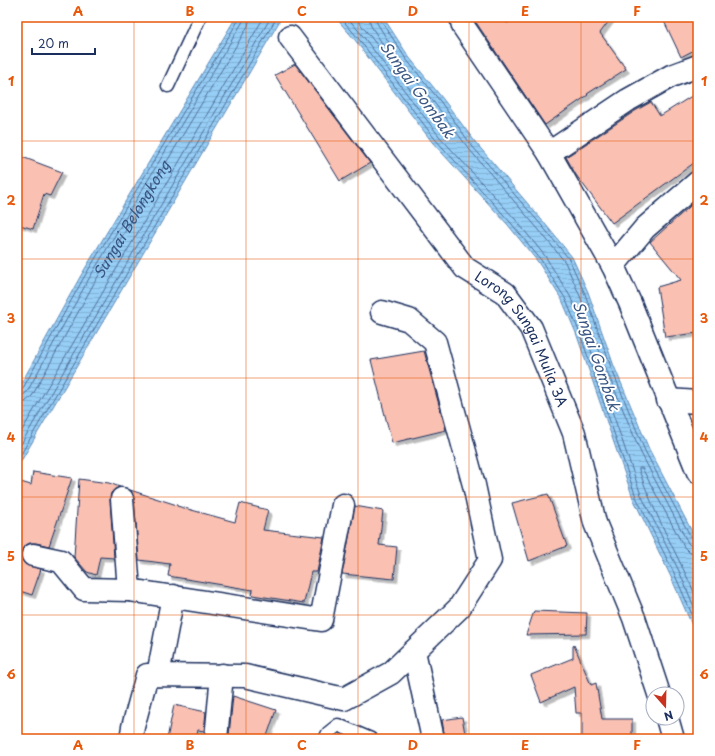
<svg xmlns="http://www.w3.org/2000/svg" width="715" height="756" viewBox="0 0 715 756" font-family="'Playpen Sans',sans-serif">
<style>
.water{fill:url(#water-rules);stroke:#658eb9}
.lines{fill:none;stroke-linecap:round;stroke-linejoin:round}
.shore{stroke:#4d6f9b;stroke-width:1}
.building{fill:#fac0b1;stroke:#1b2f5e;filter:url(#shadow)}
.service-casing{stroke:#1b2f5e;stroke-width:15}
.minor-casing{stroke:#1b2f5e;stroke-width:25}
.service{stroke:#fff;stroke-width:12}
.minor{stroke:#fff;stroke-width:22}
.grid{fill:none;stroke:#e8590c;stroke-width:1;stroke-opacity:0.55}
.labels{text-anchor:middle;stroke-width:4;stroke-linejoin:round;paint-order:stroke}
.street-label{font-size:14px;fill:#1b2f5e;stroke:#fff}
.water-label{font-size:15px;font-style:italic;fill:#3a5784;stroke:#fff}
.neatline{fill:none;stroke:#e8590c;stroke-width:1.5}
.grid-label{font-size:13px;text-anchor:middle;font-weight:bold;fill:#e8590c}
</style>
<defs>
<pattern id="water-rules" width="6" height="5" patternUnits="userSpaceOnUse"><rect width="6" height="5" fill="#97cef6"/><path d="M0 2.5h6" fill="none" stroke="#82b1d5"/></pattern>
<filter id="shadow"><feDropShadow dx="3.5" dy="3.5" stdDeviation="0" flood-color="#0004"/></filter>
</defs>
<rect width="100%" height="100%" fill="#fff"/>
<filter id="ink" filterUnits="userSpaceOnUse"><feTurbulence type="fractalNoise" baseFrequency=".025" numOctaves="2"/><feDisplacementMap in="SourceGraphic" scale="8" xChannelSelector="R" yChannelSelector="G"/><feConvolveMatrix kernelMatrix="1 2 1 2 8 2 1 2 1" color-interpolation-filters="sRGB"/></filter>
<g filter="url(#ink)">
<g class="water">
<polygon points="236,17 282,17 17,468 17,391 80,277"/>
<polygon points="335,17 383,17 409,57 443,99 476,143 546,225 572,257 588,292 614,366 649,449 698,543 698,639 670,575 633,498 576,333 562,300 538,262 508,225 432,142 355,40"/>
</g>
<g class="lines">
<g class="shore">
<polyline points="340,17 358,38 435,139 511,223 541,260 565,298 579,331 636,497 674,573 698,628"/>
<polyline points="347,17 362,35 439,136 515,219 545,256 570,296 584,330 641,495 679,571 698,616"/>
<polyline points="355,17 388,59 390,60 391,57 371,26 369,17"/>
<polyline points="375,17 377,23 401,62 436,105 469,149 539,230 565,262 580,296 606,369 641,453 688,543 692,547 698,548"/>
<polyline points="380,17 381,20 406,59 440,101 472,146 543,227 569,259 585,294 611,367 645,451 693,541 698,543"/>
<polygon points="406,78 432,108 450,133 449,136 447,136 444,132 405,83 404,80"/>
<polyline points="17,392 22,390 83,279 238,21 239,17"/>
<polyline points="17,397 22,396 27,392 87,282 242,23 244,17"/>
<path id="s1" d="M17,403L25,402L32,396L93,285L248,26L250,17"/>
<polyline points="17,439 264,17"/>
<polyline points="17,451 271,17"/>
<polyline points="17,461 277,17"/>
<path d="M698,554L690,553L684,547L642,468H639V470C654,515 679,557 698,601"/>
</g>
</g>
<g class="building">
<polygon points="475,17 496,17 508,23 511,17 612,17 600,33 626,69 587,94 588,95 545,125 475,21"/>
<polygon points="662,17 698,17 698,48 681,57"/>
<polygon points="295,64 370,163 340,181 275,75"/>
<polygon points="698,92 698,160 612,223 576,175 566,157 635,111 651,102 660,116"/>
<polygon points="17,155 62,172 50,196 44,194 33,229 17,224"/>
<polygon points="698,199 698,333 665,337 657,287 681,280 650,242"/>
<polygon points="424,351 446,430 392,443 371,360"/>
<polygon points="33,472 72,478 49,546 36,543 30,543 24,546 21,552 21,558 25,564 41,569 32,595 17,590 17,481 31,485"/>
<polygon points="79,479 109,483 120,487 115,489 111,493 110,500 114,558 100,557 96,575 87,572 74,557"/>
<polygon points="130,490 177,505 177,506 235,522 240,503 268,510 263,530 324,537 317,572 311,572 304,603 252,595 253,590 168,576 170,564 139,560 134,498"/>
<polygon points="548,494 567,546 529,561 512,503"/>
<polygon points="355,506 383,511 379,545 397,547 394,579 342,574"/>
<polygon points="534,611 587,613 586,634 526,635"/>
<polygon points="574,645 591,685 596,683 602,719 632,719 632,739 582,739 582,713 576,713 574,687 541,702 531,675 573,658 573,646"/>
<polygon points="233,696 276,710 266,739 252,739 229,735"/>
<polygon points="174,705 206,712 204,731 198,730 196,739 167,739"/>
<polygon points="462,717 466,739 445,739 442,720"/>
</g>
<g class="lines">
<defs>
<g id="service">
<polyline points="168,86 200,17"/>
<polyline points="325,739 328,733 338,725 371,739"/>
</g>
<g id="minor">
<polyline points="461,17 463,26 549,153 613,266 630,303 698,472"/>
<path id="s2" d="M290,37L465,268L505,293L531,328L574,433L595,523L634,618L659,694"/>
<polyline points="549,153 628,100 671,76 698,66"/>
<polyline points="613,266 645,228 698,182"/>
<polyline points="668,400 698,402"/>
<polyline points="122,499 129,590 321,620 343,505"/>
<polyline points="33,555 61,561 84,589 129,590"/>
<polyline points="414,651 433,739"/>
<polyline points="158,675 173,596"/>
<polyline points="667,718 673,739"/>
<polyline points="131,739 133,727 147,675 245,676 344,699 391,673 414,651 459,608 490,560 474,485 435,342 409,320 382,312"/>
<polyline points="216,739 222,675"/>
</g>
</defs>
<use href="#service" class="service-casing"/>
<use href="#minor" class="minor-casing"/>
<use href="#service" class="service"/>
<use href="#minor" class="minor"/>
</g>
</g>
<path class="grid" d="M134,17V739M246,17V739M358,17V739M469,17V739M581,17V739M17,141H698M17,259H698M17,378H698M17,497H698M17,615H698"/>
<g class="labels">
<g class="street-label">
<text dy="5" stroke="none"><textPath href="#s2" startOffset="384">Lorong Sungai Mulia 3A</textPath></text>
</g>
<g class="water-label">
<text transform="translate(417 90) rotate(54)" y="5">Sungai Gombak</text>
<text dy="5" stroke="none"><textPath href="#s1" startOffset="220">Sungai Belongkong</textPath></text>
<text transform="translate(596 356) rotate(71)" y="5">Sungai Gombak</text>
</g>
</g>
<rect width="715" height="756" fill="none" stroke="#fff" stroke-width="44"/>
<g transform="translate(665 706) rotate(160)"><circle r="19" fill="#ffffff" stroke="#a4acbf"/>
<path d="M0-3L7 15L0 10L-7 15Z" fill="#c8321e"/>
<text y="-6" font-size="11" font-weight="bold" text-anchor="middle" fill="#1b2f5e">N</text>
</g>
<path d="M32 48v6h63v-6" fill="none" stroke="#1b2f5e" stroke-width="2"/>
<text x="38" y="48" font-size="12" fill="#1b2f5e" stroke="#ffffff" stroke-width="3" paint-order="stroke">20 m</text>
<rect x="22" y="22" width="671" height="712" class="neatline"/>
<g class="grid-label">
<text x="78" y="16">A</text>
<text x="190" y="16">B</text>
<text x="302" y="16">C</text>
<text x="413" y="16">D</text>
<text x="525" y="16">E</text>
<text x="637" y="16">F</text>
<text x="11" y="86">1</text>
<text x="704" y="86">1</text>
<text x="11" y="205">2</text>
<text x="704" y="205">2</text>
<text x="11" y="323">3</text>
<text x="704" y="323">3</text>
<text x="11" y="442">4</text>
<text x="704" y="442">4</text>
<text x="11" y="561">5</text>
<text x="704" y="561">5</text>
<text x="11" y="679">6</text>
<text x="704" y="679">6</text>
<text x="78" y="750">A</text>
<text x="190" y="750">B</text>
<text x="302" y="750">C</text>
<text x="413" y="750">D</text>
<text x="525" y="750">E</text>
<text x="637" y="750">F</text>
</g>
</svg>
